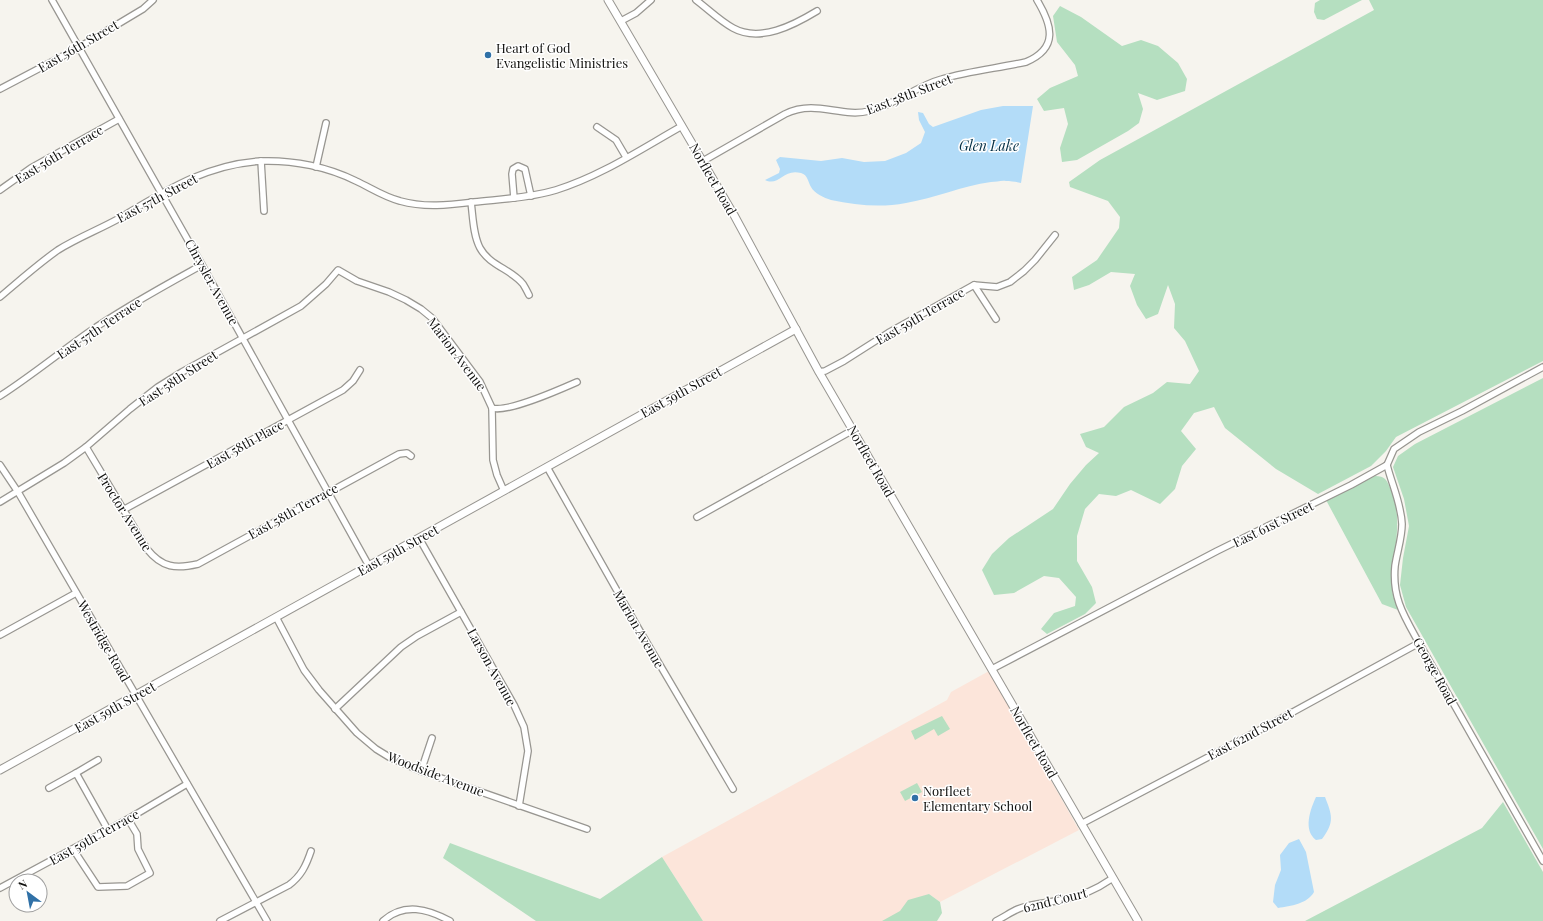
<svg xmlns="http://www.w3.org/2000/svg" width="1543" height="921" viewBox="0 0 1543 921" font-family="'Playfair Display',serif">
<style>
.education{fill:#fce5da}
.green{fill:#b5dfc0}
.water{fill:#b3dcf8}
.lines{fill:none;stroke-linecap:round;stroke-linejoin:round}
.minor-casing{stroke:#989691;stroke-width:8}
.tertiary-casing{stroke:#989691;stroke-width:9}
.minor{stroke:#fff;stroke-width:5.5}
.tertiary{stroke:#fff;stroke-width:7}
.poi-dot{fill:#3071a7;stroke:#fff;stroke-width:1.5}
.labels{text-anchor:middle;stroke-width:3;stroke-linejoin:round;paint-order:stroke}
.street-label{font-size:13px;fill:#10100e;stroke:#fff}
.poi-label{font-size:13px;fill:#10100e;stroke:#fff;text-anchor:start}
.water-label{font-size:14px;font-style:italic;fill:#022e45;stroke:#fff}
</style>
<rect width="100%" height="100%" fill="#f6f4ee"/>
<polygon class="education" points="989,671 1079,830 940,902 929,894 892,921 703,921 662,857 947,700 951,692"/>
<g class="green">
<polygon points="1320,0 1362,0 1324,20 1317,19 1314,12 1315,3"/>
<polygon points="1369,0 1543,0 1543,361 1396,437 1386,451 1371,466 1318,494 1276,469 1225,428 1214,407 1194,413 1181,431 1196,449 1182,466 1175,489 1160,504 1131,490 1116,496 1099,494 1085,509 1077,536 1077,561 1092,587 1096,603 1085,614 1047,634 1041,629 1054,613 1075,606 1076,597 1059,578 1044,576 1014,593 994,595 982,570 992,554 1009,538 1053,509 1070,484 1086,465 1099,453 1086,447 1080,434 1104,427 1124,407 1153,393 1167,382 1190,384 1199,371 1185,341 1174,328 1175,304 1168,285 1158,314 1146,319 1137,305 1130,286 1135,274 1111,272 1089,285 1074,290 1072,277 1097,260 1119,228 1120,217 1108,201 1070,187 1069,182 1100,160 1374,10"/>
<polygon points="1060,6 1081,17 1122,46 1141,40 1158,46 1178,63 1187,79 1185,91 1157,100 1138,93 1143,109 1139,123 1128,131 1077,160 1062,162 1060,148 1068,124 1064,108 1044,111 1037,99 1050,88 1078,76 1075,65 1057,42 1053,16"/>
<polygon points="1543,378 1543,849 1406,607 1400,585 1403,558 1409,526 1404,499 1393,467 1398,456 1415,444"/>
<path d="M1375,476C1385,476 1387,480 1390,488C1405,519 1392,553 1392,586C1392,594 1395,602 1398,610L1382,604L1326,500Z"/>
<polygon points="942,716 950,729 938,736 934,729 915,740 911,731"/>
<polygon points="917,783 922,792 905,801 900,792"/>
<polygon points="1503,802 1543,872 1543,921 1305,921 1482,828"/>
<polygon points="450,843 600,899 662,857 703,921 536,921 443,858"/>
<polygon points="929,894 940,902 942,913 937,921 882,921 900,911 908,900"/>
</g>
<g class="water">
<path d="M1003,106H1033L1021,183C1017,182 1011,181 1006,181C1002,180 996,182 991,182C962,186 935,198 906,203C880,208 856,205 831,200C824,198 814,193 811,187C808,182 808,175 801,173C783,168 779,187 765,180L779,173L780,169L776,160L780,157L821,161L842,158L864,162L885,161L906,153L921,143L925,132L919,120L918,112L923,113L929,124L933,127L981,110Z"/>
<path d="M1316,797H1325C1332,815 1335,822 1322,839L1316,840C1303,830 1310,810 1316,797Z"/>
<path d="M1299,839L1306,852L1314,892C1307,904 1291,906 1278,908L1273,902L1275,885L1281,870L1280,855L1289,843Z"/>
</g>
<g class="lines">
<defs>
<g id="minor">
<polyline points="52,0 202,265 369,566"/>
<path d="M696,0C708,9 720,21 733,28C760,43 794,25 817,11"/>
<polyline points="621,21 636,13 651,0"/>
<polyline points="0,89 78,48 143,9 153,0"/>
<polyline points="597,127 616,140 626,157"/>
<polyline points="261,161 264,211"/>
<path d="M703,161L785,114C793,110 802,108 811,108C830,108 850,116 869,111C895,105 916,86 942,79C969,71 999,68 1026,62C1059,48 1052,25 1037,0"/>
<polyline points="316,167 326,123"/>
<polyline points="0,190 31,168 119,119"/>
<polyline points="514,198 512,174 513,169 518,166 525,169 531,196"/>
<path d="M471,202C473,217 473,235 480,248C490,266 511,269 523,284C525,287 527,291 529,295"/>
<polyline points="974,285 996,319"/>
<path d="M0,297C19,281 38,264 58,250C77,238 98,230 118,219C165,191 206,164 262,161C294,160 328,167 356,181C371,188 384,197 400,201C425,208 449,205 474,202C501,199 529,198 556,190C601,176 641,149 682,126"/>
<polyline points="819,372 825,371 844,361 888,333 974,285 997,287 1010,282 1024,271 1035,260 1055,235"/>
<path d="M0,396C31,376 59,353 89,332C125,307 164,286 202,265"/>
<path d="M492,408C508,413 561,389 577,382"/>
<path d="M86,447L147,549C162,568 176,569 198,564L399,454L407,453L411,456"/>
<polyline points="0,465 18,492 267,921"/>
<path d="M1387,465C1392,485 1401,503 1402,524C1402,538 1397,552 1395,566C1392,598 1404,616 1419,643L1543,861"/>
<polyline points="547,467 637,626 733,789"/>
<polyline points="0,502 64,463 86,447 130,409 158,387 182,372 301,306 326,284 338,270 357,281 389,292 406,300 421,309 432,318 480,382 492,408 493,460 497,475 504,491"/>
<polyline points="123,510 343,390 353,381 360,370"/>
<polyline points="697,517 853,430"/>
<polyline points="419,538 514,705 524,727 528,751 519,806"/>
<polyline points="276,617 304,670 319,690 357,733 376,749 389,757 421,771 587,829"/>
<polyline points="0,635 76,593"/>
<polyline points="992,669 1217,551 1351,485 1387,465 1394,449 1419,432 1462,411 1543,367"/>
<polyline points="335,709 401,647 417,636 461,612"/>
<polyline points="421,771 432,738"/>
<polyline points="76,773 98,760"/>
<polyline points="49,788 76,773 108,830"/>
<polyline points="1081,824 1271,724 1419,643"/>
<polyline points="73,849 98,887 127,886 150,873 138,849 137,834 128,819"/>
<polyline points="0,888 128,819 187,784"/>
<path d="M220,921L289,885C301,876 306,866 311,851"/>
<path d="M383,921C404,902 428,909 450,921"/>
<path d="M996,921C1004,917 1011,912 1018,909C1032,903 1047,903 1061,900C1081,897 1097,889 1113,878"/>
</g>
<g id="tertiary">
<polyline points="608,0 734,215 819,372 1138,921"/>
<polyline points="0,770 796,329"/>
</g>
</defs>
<use href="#minor" class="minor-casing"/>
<use href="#tertiary" class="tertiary-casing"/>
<use href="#minor" class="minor"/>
<use href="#tertiary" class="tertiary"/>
</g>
<g class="poi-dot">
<circle cx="488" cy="55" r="4"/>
<circle cx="915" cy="798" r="4"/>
</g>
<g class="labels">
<g class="street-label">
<text transform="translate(78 46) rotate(-30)" y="5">East 56th Street</text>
<text transform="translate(909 94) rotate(-21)" y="5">East 58th Street</text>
<text transform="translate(59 154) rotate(-31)" y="5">East 56th Terrace</text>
<text transform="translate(713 179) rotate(60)" y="5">Norfleet Road</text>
<text transform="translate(157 198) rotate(-28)" y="5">East 57th Street</text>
<text transform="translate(212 282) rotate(61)" y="5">Chrysler Avenue</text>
<text transform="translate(920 316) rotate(-30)" y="5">East 59th Terrace</text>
<text transform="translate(99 328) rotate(-34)" y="5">East 57th Terrace</text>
<text transform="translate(457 354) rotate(53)" y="5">Marion Avenue</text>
<text transform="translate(178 378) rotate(-33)" y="5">East 58th Street</text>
<text transform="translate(681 392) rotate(-29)" y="5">East 59th Street</text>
<text transform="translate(245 444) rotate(-29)" y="5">East 58th Place</text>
<text transform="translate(871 461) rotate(60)" y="5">Norfleet Road</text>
<text transform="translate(293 511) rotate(-29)" y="5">East 58th Terrace</text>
<text transform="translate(125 512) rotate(58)" y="5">Proctor Avenue</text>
<text transform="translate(1273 524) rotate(-26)" y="5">East 61st Street</text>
<text transform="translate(398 550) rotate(-29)" y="5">East 59th Street</text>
<text transform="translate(639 629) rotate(60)" y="5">Marion Avenue</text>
<text transform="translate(104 641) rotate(60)" y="5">Westridge Road</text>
<text transform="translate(492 667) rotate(61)" y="5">Larson Avenue</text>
<text transform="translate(1435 671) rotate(61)" y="5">George Road</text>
<text transform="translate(115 707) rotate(-29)" y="5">East 59th Street</text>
<text transform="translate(1250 734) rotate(-28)" y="5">East 62nd Street</text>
<text transform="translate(1034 742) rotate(60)" y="5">Norfleet Road</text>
<text transform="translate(436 774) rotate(21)" y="5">Woodside Avenue</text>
<text transform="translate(94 837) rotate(-29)" y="5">East 59th Terrace</text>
<text transform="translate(1055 900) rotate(-14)" y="5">62nd Court</text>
</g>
<g class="poi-label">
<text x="496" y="53">Heart of God<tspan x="496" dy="15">Evangelistic Ministries</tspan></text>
<text x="923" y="796">Norfleet<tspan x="923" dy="15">Elementary School</tspan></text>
</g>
<g class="water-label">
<text x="989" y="151">Glen Lake</text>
</g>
</g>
<g transform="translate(28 893) rotate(328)"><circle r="19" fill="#ffffff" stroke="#9f9f9f"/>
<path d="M0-3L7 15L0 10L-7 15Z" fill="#3071a7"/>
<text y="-6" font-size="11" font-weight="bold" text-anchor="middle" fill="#10100e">N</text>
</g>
</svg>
